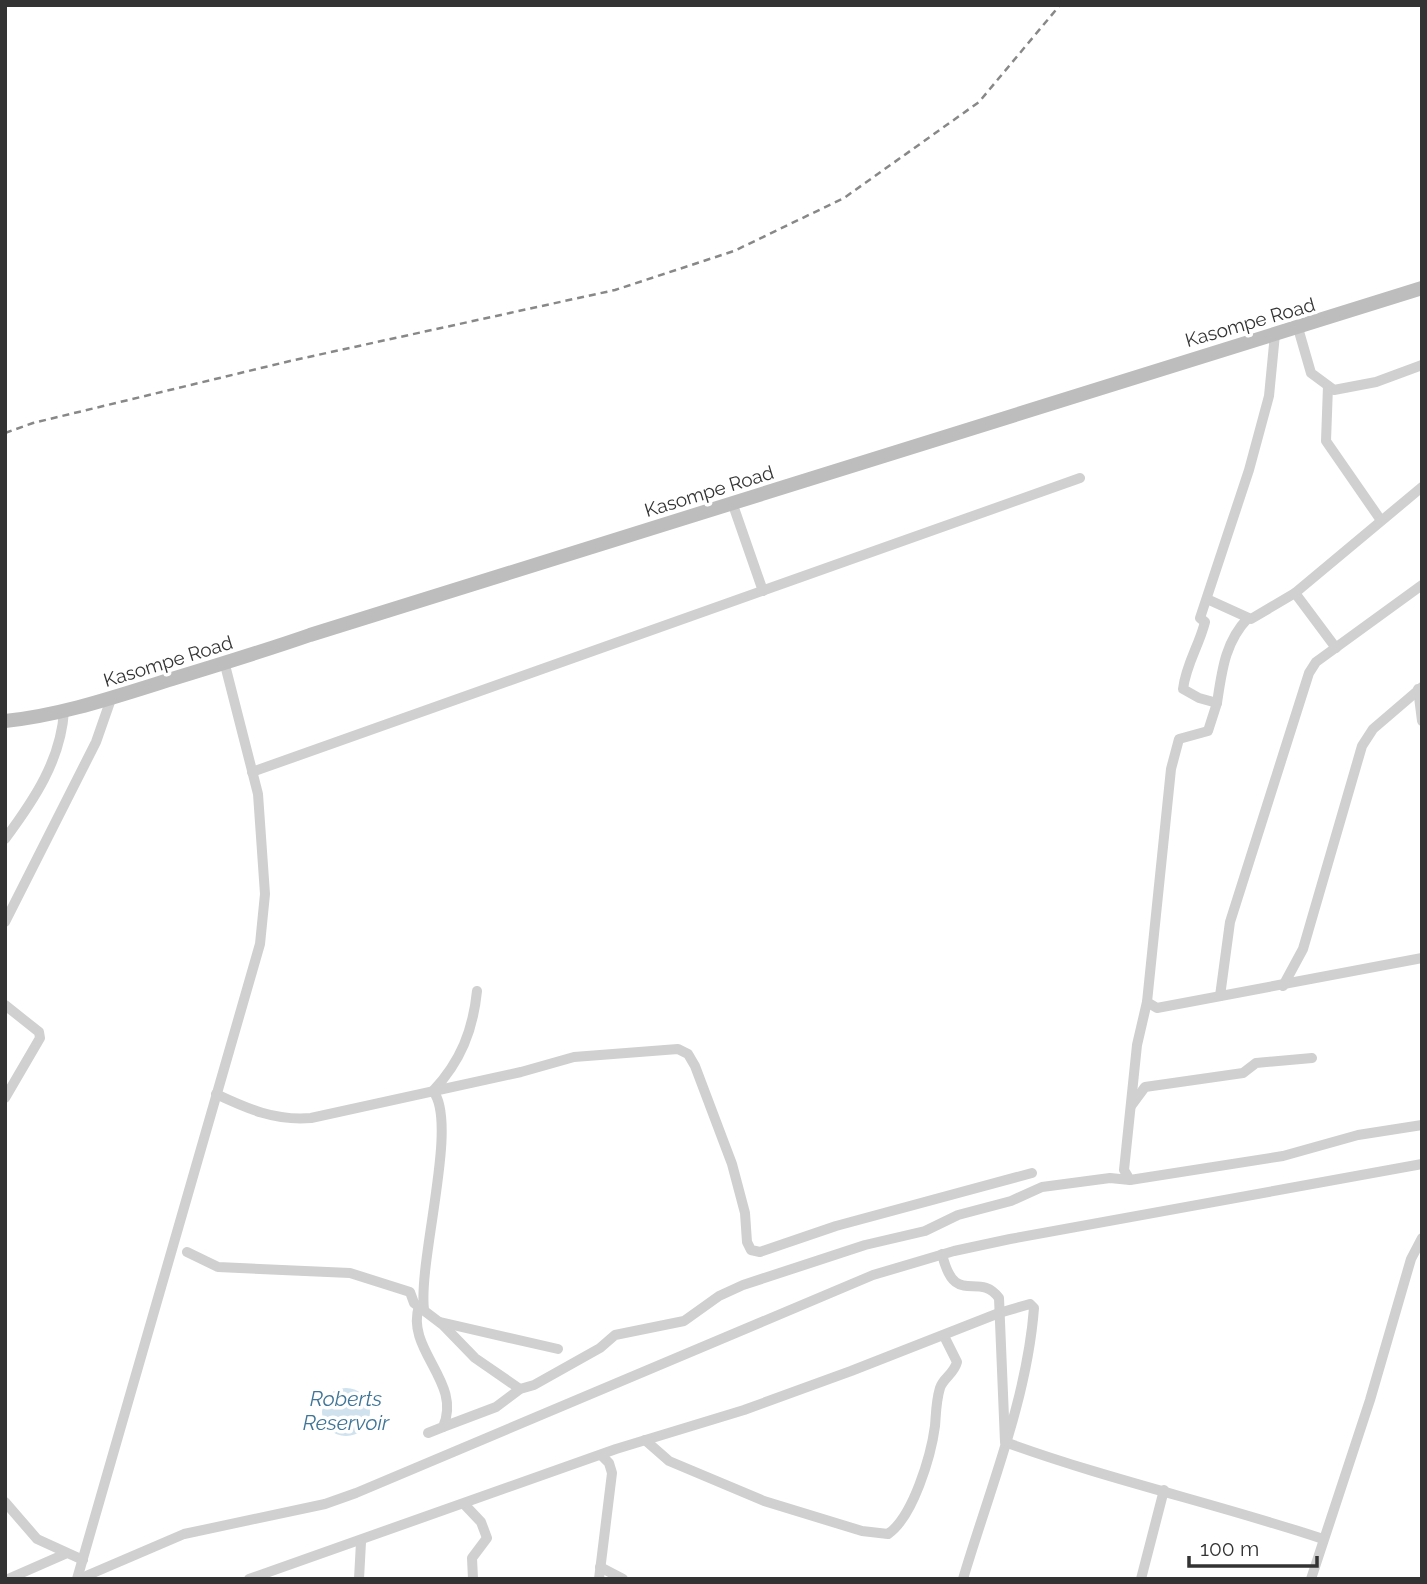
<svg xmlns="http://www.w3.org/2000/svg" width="1427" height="1584" viewBox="0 0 1427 1584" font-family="Raleway,sans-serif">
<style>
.water{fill:#cfe2ee}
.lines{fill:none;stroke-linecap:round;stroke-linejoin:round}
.street{stroke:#d0d0d0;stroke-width:10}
.secondary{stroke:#bdbdbd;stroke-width:14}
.rail{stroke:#888;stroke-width:2.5;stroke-dasharray:7 5;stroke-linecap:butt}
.labels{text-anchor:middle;stroke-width:7;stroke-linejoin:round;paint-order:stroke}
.street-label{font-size:19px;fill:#333;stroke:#fff}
.water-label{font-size:21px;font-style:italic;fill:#3f7597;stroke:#fff}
</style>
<rect width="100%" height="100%" fill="#fff"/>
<circle class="water" cx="346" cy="1412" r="24"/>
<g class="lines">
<g class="street">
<polyline points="1298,328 1311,373 1334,390 1376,382 1422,365"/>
<path d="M1275,334L1269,396L1249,470L1200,618L1205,622C1199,646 1186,664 1183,689L1199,698L1217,703L1208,731L1179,739L1171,769L1147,1002L1157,1008L1422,958"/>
<polyline points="1328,386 1326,441 1380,519"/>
<polyline points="733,505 763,591"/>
<polyline points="1207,599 1251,619 1295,593"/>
<polyline points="1336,648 1295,593 1422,487"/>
<polyline points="1418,689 1422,721"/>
<path d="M1217,703C1222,670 1225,642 1248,618"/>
<polyline points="252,772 1080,478"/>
<path d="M5,839C34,800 61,760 64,711"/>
<polyline points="5,922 96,742 111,699"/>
<polyline points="1283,986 1303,949 1362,746 1373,729 1422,687"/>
<polyline points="1220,996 1230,922 1309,673 1316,662 1422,585"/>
<polyline points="1147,1002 1137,1045 1124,1170 1130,1180 1283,1156 1358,1135 1422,1125"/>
<polyline points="5,1005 39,1032 40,1038 5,1098"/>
<path d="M216,1094C248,1109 275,1121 311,1118L521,1072L574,1057L678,1049L688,1054L695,1066L732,1164L745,1213L747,1242L751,1250L760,1252L836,1226L1032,1173"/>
<polyline points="1131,1106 1145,1087 1243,1073 1256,1063 1312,1058"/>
<polyline points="187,1252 218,1267 350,1273 410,1292 414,1303 443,1325 475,1358 520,1389"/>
<path d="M942,1254C955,1309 978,1270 999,1298L1005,1442C1109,1480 1218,1504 1323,1539"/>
<path d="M419,1306C405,1350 463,1382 443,1427L428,1433"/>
<path d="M424,1310C418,1259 459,1123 433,1091C461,1061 473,1030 477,991"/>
<polyline points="440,1322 558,1349"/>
<polyline points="443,1427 496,1407 520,1389 534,1385 600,1348 615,1335 684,1321 719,1296 743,1285 865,1245 925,1231 958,1215 1011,1201 1042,1187 1110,1178 1130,1180"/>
<path d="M645,1440L669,1461L764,1501L862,1531L888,1534C913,1517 931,1456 935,1426C936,1414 936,1401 940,1388C943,1378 954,1374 957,1362L944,1336"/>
<polyline points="5,1502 37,1539 83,1560"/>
<polyline points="464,1504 481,1522 487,1538 472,1558 473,1579"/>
<polyline points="600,1567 623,1579"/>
<polyline points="8,1579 65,1554"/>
<polyline points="77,1579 260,944 265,894 258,794 225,665"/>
<polyline points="79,1579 184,1534 325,1504 356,1493 873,1275 954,1251 1010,1239 1422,1164"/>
<path d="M249,1579L616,1449L744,1410L851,1371L999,1313L1030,1304L1034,1308C1027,1400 989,1491 963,1579"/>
<polyline points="359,1579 361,1542"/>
<polyline points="599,1579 612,1473 609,1463 601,1455"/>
<polyline points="1141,1579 1164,1490"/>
<polyline points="1311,1579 1370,1400 1411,1259 1422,1238"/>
</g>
<path class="secondary" d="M5,721C63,715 117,696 172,679C218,665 264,651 310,635L1422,288"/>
<polyline class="rail" points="5,433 33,423 290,361 615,290 734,251 844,198 979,102 1060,5"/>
</g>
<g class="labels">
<g class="street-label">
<text transform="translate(1250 322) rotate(-16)" y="7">Kasompe Road</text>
<text transform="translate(709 491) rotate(-17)" y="7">Kasompe Road</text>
<text transform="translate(168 661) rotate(-17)" y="7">Kasompe Road</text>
</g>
<g class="water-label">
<text x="346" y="1406">Roberts<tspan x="346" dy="24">Reservoir</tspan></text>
</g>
</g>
<rect width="1427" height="1584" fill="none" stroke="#333333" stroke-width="14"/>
<path d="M1189 1556v10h128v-10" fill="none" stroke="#333333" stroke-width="3.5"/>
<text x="1200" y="1556" font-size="21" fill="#333333" stroke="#ffffff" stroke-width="5" paint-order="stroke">100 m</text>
</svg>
